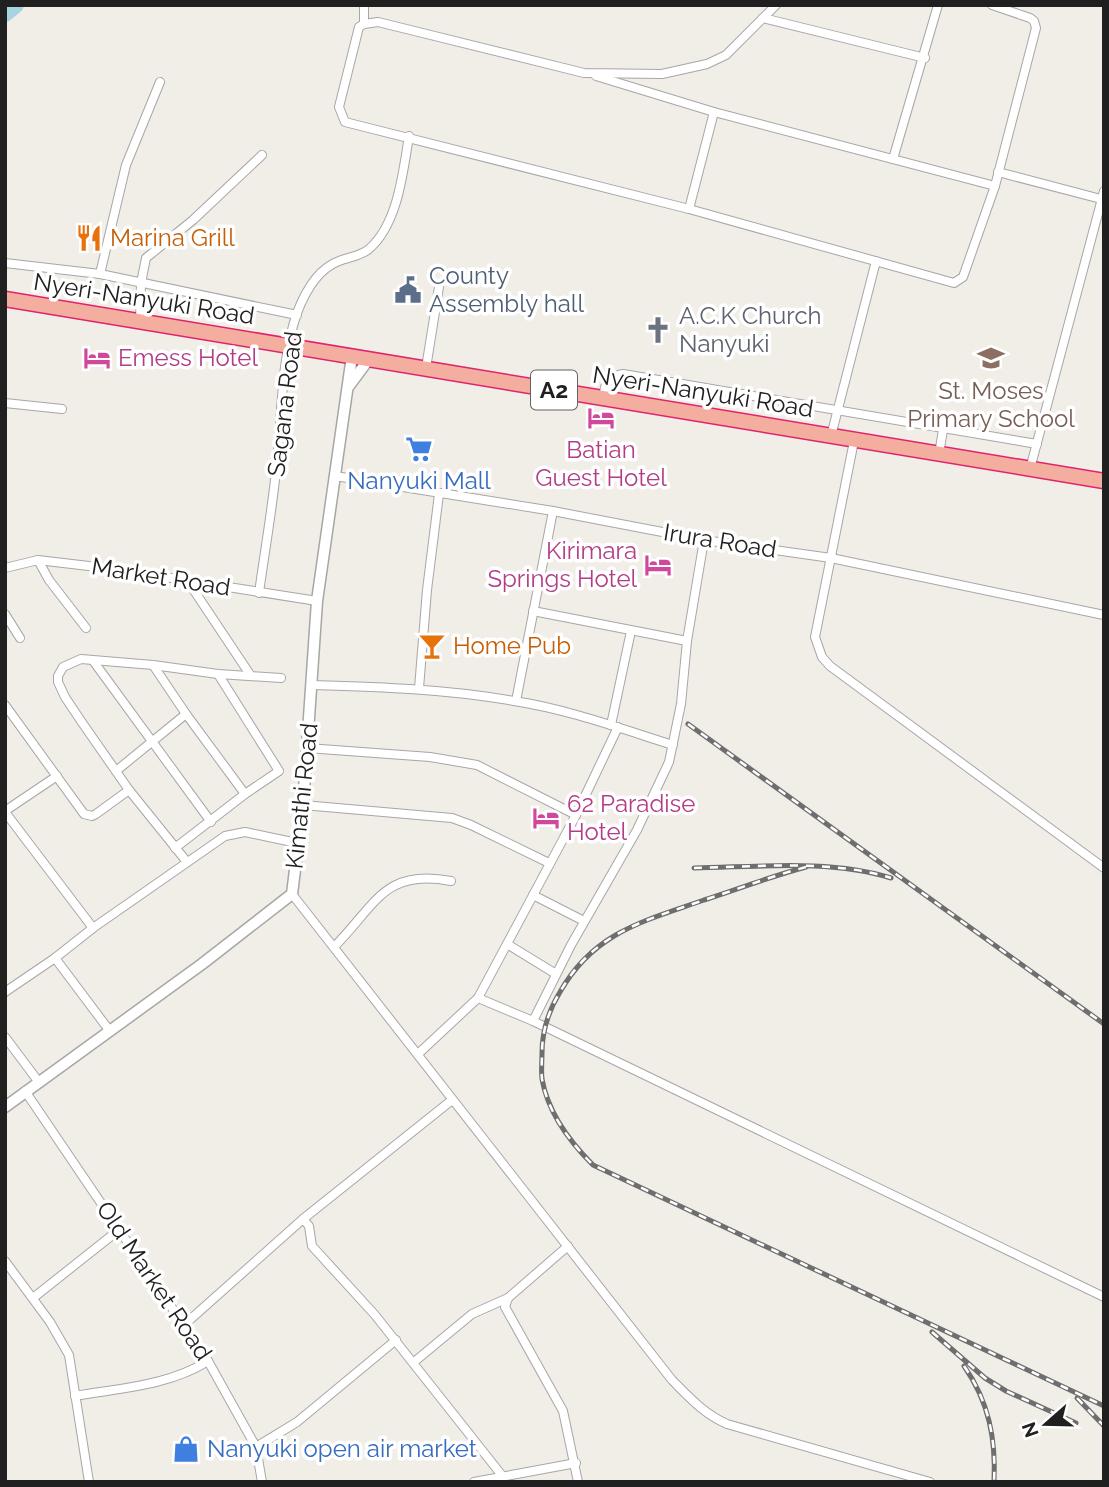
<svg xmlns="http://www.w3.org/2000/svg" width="1109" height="1487" viewBox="0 0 1109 1487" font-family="Raleway,sans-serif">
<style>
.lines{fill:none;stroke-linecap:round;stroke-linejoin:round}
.river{stroke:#a6d5df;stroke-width:16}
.minor-casing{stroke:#a7a7a7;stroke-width:10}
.tertiary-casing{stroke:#a7a7a7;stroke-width:13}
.trunk-casing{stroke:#e0236d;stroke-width:17}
.minor{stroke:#fff;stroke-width:8}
.tertiary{stroke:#fff;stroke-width:10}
.trunk{stroke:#f4aea0;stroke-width:14}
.rail-casing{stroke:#6e6e6e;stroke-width:5}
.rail{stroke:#fff;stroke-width:2.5;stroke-dasharray:8;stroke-linecap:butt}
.labels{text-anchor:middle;stroke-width:7;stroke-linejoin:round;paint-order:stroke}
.shield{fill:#fff;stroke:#636363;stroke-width:2}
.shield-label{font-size:23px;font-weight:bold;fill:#202020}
.food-label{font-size:24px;fill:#c56008;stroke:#fff;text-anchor:start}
.service-label{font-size:24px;fill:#4e5e75;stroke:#fff;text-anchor:start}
.street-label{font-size:24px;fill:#202020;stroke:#fff}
.worship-label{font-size:24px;fill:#5b616d;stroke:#fff;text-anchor:start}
.hotel-label{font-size:24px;fill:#b23c85;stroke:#fff;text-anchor:start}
.education-label{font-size:24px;fill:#785e54;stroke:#fff}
.shop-label{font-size:24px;fill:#366cbe;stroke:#fff}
</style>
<rect width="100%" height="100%" fill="#f1ede7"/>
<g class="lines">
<polyline class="river" points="5,14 16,5"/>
<defs>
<g id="minor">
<polyline points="776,5 726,55 707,64 662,74 584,73 378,22 364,24 359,27 339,107 345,122 689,209 954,283 963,277 995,186 1036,28 1034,21 1030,18 992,5"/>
<polyline points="763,18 925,58"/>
<polyline points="364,24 364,5"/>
<polyline points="596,76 714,112 995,186"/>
<polyline points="893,159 938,5"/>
<polyline points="998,172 1101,199"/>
<polyline points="689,209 714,112"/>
<polyline points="5,263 100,274 297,315"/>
<polyline points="100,274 126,165 160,82"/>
<polyline points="140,321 141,283 146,258 193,220 262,155"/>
<polyline points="426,368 439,287"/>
<path d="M603,398C605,382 607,377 623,374L1037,444"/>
<polyline points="5,403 62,409"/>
<polyline points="831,436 876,261"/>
<polyline points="854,441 815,637 822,657 830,666 1104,868"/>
<polyline points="939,454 943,430"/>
<polyline points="1030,469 1104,191"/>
<polyline points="335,476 553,511 704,540 831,558 1104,615"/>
<polyline points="38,560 49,580 86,628"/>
<polyline points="5,568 38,560 114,569 317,601"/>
<polyline points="187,580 251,676"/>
<path d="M259,593C265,549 273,505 277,461C282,413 281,359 297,313C305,292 317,269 339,261C349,257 361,256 369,249C398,224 403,172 409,136"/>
<polyline points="533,611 687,641 704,540"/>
<polyline points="5,614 20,638"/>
<polyline points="94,662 211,822"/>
<polyline points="153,665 186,714 245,794"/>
<path d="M312,685C380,687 447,689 514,701C567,709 622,729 673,745"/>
<polyline points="419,688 427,590 439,494"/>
<polyline points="516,701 553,511"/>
<polyline points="5,705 84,814 92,816 96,814 129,790"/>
<polyline points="611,725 631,631"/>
<polyline points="307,748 430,757 477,765 576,815"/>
<polyline points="116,771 186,714"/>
<polyline points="303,805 452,818 471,825 549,863"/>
<polyline points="5,811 57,776"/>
<polyline points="5,812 93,928"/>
<polyline points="175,848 245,794 279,771 218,674"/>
<polyline points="187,862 129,790 81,721 65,697 58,682 58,676 63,667 81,659 153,665 218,674 281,678"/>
<path d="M292,894L672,1380C690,1398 704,1414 727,1424L930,1482"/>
<polyline points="533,895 584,921"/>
<polyline points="507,944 556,974"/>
<path d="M334,947C376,905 384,868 451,881"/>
<polyline points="55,958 109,1030"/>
<polyline points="5,992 55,958 93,928 225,836 245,832 297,843"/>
<polyline points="478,998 533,1021 1104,1297"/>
<polyline points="533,1021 571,945 637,830 669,762 681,704 687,641"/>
<polyline points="5,1037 38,1081"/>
<polyline points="418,1054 478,998 576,815 618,727"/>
<polyline points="25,1091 208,1361 256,1447 262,1482"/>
<polyline points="303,1219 309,1226 312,1246 375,1315 504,1478"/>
<polyline points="568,1246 508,1298 505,1307 563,1411 578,1482"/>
<polyline points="5,1261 50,1322 69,1355 89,1482"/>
<polyline points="33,1298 120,1229"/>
<polyline points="184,1325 303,1219 452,1100"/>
<polyline points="414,1362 472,1314 508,1298"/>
<path d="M75,1396C120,1388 168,1386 208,1361"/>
<polyline points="256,1447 297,1422 396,1340"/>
<polyline points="474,1482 576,1463"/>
</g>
<g id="tertiary">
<polyline points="349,386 369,359"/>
<polyline points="5,1107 202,964 292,894 303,805 317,601 352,356"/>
</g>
<polyline id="trunk" points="5,299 1104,481"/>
</defs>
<use href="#minor" class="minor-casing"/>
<use href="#tertiary" class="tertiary-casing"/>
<use href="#trunk" class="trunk-casing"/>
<use href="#minor" class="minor"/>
<use href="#tertiary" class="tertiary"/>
<use href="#trunk" class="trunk"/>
<defs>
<g id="rail">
<polyline points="688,724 1104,1024"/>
<path d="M806,867C772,876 738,889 704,900C644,921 594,932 560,992C549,1010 542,1031 542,1053C542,1061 541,1071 542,1079C548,1113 570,1142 593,1165L1104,1406"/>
<path d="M694,868C756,867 831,859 891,878"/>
<polyline points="932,1332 985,1378 1006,1391 1076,1423"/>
<path d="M964,1366C989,1402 996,1439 994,1482"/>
<polyline points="1077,1398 1104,1426"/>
</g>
</defs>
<use href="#rail" class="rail-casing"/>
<use href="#rail" class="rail"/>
</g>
<defs>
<symbol id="restaurant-bare" viewBox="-9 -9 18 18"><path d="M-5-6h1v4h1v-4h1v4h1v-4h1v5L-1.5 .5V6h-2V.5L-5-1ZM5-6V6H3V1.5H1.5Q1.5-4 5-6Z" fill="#e8710a" stroke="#fff" stroke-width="2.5" paint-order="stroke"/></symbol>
<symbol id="civic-bare" viewBox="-9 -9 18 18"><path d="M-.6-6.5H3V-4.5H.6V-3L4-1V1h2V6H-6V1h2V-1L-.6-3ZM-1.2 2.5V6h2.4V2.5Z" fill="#5c6f8a" stroke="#fff" stroke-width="2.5" paint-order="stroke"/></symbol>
<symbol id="church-bare" viewBox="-9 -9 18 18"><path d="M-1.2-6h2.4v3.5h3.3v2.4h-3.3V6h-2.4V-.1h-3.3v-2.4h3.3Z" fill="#6b7280" stroke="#fff" stroke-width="2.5" paint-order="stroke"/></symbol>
<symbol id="hotel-bare" viewBox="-9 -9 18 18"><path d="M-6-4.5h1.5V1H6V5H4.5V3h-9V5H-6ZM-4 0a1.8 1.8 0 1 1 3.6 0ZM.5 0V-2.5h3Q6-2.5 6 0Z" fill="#d1479c" stroke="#fff" stroke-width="2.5" paint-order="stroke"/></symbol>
<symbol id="school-bare" viewBox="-9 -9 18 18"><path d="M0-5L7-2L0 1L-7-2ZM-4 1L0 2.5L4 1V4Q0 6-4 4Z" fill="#8d6e63" stroke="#fff" stroke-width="2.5" paint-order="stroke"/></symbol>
<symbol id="supermarket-bare" viewBox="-9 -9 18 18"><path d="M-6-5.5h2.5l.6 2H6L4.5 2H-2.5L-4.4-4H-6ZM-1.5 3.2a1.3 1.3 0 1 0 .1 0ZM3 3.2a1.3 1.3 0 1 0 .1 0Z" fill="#3f7fe0" stroke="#fff" stroke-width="2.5" paint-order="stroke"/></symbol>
<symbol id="bar-bare" viewBox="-9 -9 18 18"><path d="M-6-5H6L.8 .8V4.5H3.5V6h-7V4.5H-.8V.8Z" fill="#e8710a" stroke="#fff" stroke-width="2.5" paint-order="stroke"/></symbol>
<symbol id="shop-bare" viewBox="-9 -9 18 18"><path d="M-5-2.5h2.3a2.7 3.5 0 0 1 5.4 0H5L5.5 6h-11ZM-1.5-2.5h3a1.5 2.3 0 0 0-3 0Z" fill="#3f7fe0" stroke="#fff" stroke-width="2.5" paint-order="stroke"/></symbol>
</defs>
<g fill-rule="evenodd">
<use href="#restaurant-bare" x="70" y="219" width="38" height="38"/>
<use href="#civic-bare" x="389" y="271" width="38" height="38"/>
<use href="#church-bare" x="639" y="311" width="38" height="38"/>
<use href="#hotel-bare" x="78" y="339" width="38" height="38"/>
<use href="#school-bare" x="972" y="339" width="38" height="38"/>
<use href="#hotel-bare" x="582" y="399" width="38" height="38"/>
<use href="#supermarket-bare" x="400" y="430" width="38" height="38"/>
<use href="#hotel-bare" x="639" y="546" width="38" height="38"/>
<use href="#bar-bare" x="413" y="627" width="38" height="38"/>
<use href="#hotel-bare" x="527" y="799" width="38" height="38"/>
<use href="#shop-bare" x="167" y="1430" width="38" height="38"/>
</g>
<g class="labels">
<rect class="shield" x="531" y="370.5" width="46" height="39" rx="5"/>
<g class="shield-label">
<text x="554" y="398">A2</text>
</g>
<g class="food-label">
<text x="110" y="246">Marina Grill</text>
<text x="453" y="654">Home Pub</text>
</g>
<g class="service-label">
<text x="429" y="284">County<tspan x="429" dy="28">Assembly hall</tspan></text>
</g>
<g class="street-label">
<text transform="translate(144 299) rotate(9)" y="8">Nyeri-Nanyuki Road</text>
<text transform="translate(703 392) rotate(9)" y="8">Nyeri-Nanyuki Road</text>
<text transform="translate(285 404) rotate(-83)" y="8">Sagana Road</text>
<text transform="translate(720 541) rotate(9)" y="8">Irura Road</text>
<text transform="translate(161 577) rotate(9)" y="8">Market Road</text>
<text transform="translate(302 796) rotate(-84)" y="8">Kimathi Road</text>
<text transform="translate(154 1281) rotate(56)" y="8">Old Market Road</text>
</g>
<g class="worship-label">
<text x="679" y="324">A.C.K Church<tspan x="679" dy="28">Nanyuki</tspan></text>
</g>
<g class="hotel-label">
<text x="118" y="366">Emess Hotel</text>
<text x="601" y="458" text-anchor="middle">Batian<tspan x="601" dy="28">Guest Hotel</tspan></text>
<text x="637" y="559" text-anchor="end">Kirimara<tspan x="637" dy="28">Springs Hotel</tspan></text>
<text x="567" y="812">62 Paradise<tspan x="567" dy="28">Hotel</tspan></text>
</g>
<g class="education-label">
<text x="991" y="399">St. Moses<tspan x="991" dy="28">Primary School</tspan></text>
</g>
<g class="shop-label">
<text x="419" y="489">Nanyuki Mall</text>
<text x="207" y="1457" text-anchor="start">Nanyuki open air market</text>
</g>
</g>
<rect width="1109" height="1487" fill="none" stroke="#202020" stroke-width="14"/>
<g transform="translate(1046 1424) rotate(250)" stroke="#ffffff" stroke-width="5" paint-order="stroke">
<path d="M0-5L12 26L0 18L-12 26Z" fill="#202020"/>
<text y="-10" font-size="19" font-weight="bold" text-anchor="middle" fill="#202020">N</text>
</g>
</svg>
